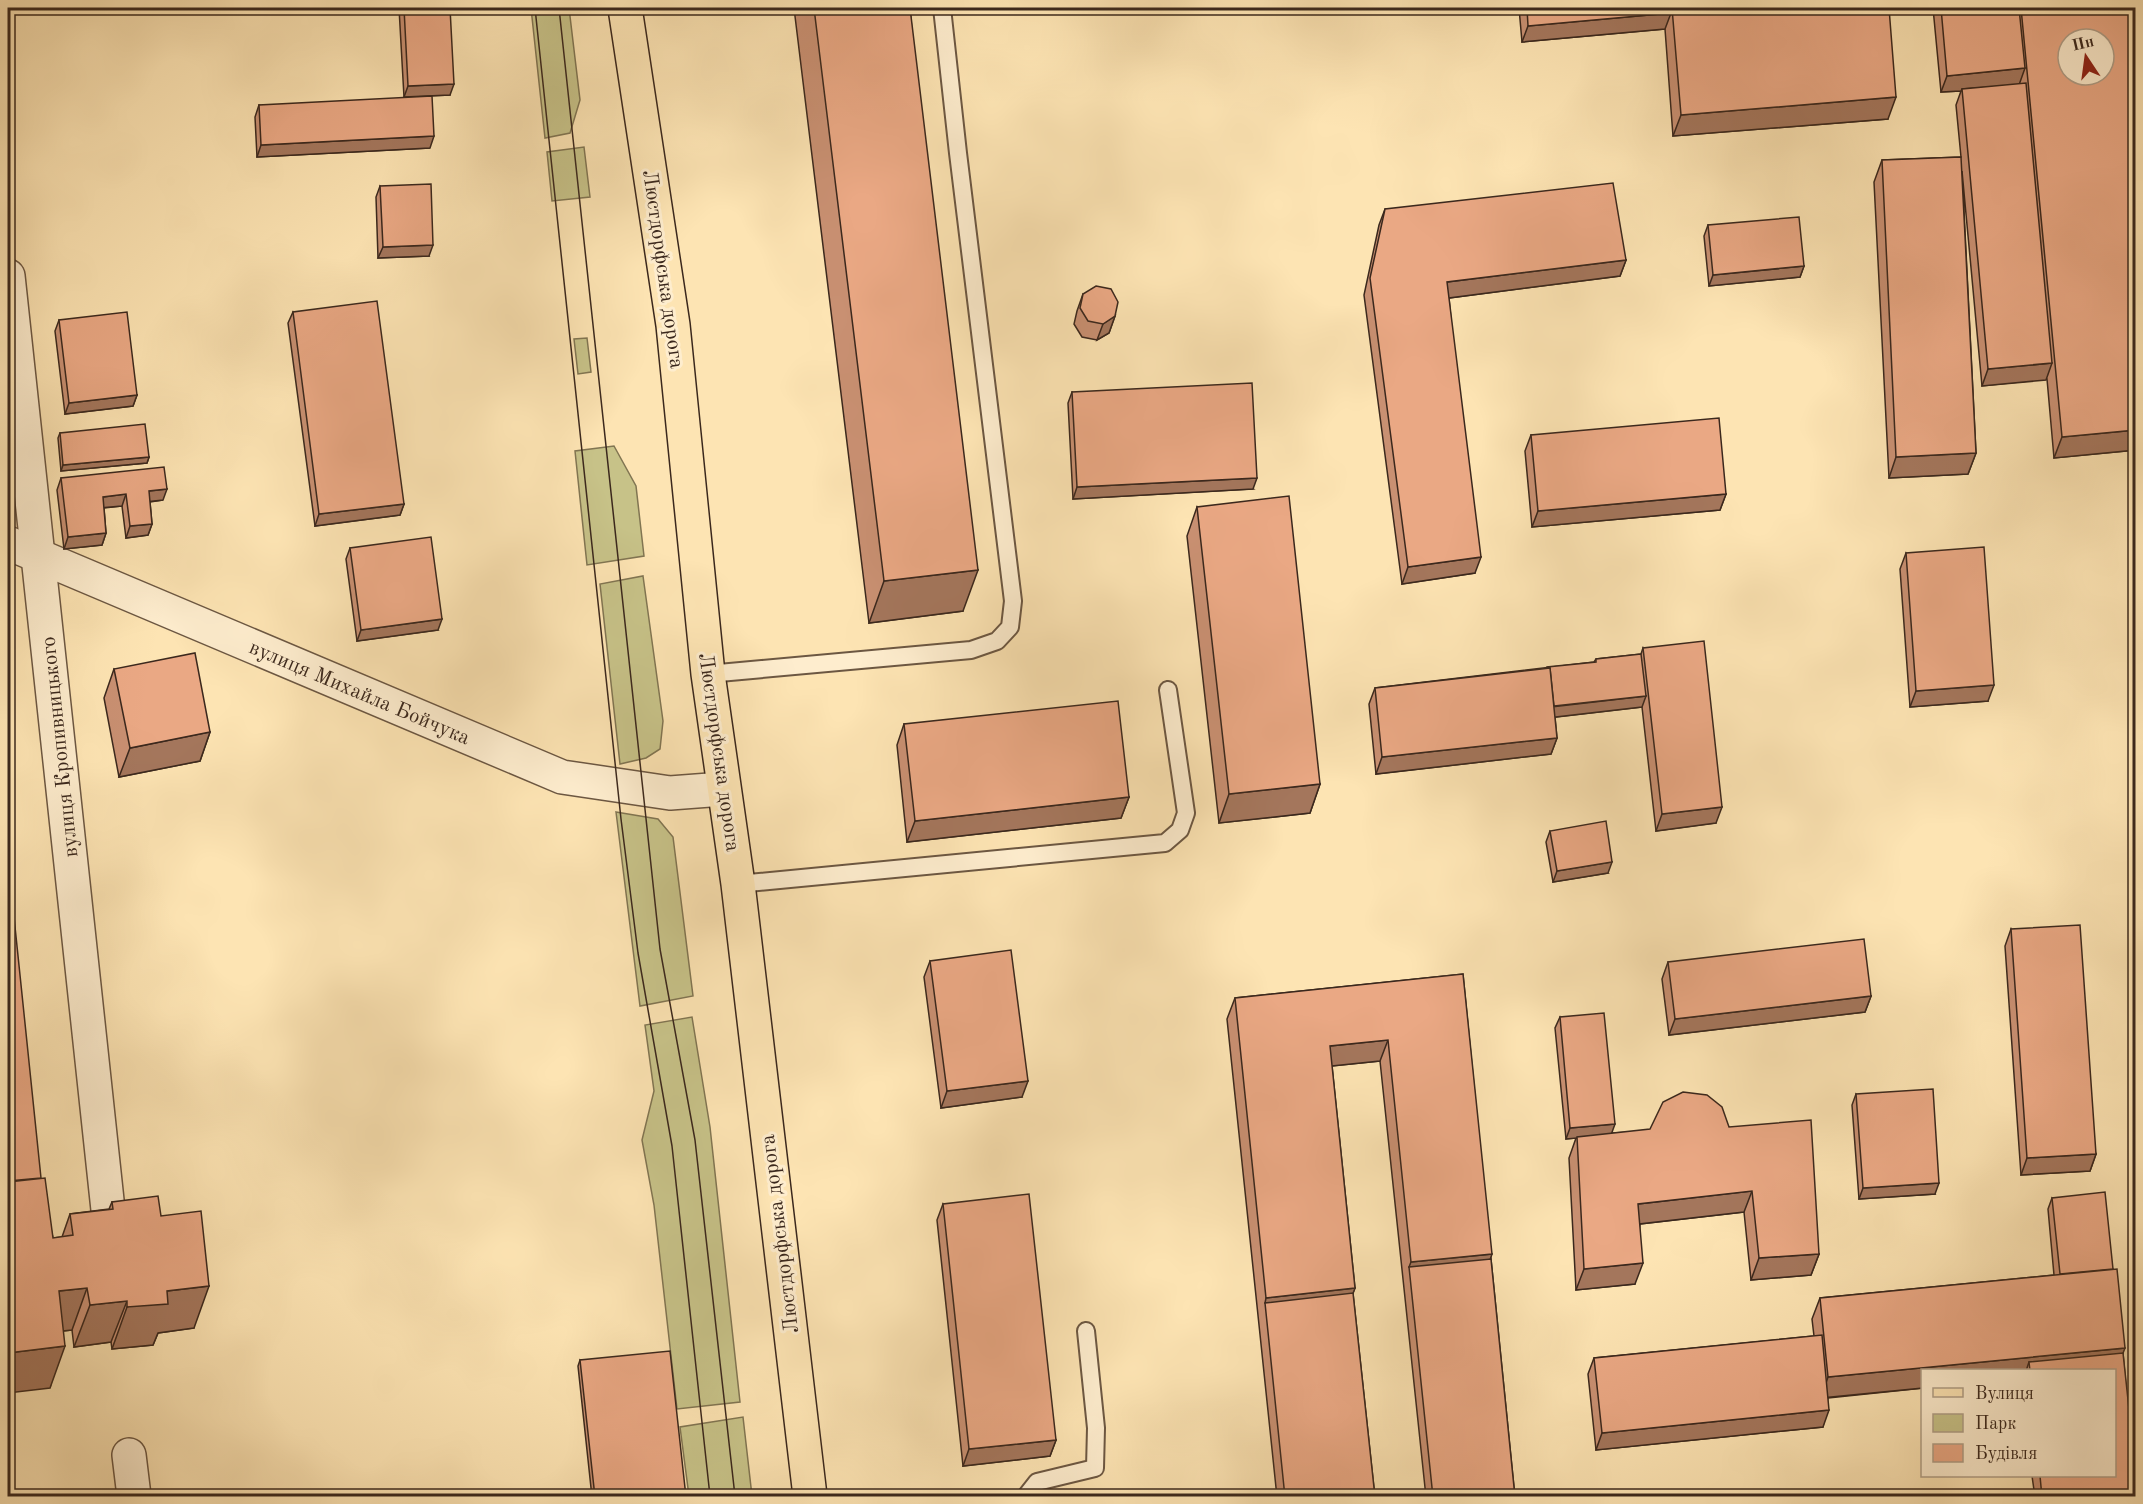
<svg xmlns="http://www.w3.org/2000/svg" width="2143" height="1504" viewBox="0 0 2143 1504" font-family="'Old Standard TT',serif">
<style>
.green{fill:#c7c288;stroke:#817552;stroke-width:1.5}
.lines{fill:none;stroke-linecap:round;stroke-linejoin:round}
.lane-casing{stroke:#6c5742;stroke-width:20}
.street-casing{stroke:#6c5742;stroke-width:36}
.primary-casing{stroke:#3b281d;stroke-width:36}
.lane{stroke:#feedce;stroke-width:16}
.street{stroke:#feedce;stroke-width:33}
.primary{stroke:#fde4b3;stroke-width:33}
.tram{stroke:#3b281d;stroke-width:1.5}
.wall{fill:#c99072;stroke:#3b281d;stroke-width:1.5}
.shaded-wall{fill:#a4765c;stroke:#3b281d;stroke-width:1.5}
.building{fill:#eaa884;stroke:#3b281d;stroke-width:1.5;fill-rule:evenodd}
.labels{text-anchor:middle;stroke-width:6;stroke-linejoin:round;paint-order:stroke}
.street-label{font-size:21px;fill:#3b281d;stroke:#feedce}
</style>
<rect width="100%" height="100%" fill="#fde4b3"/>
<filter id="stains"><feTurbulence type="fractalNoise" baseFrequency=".00333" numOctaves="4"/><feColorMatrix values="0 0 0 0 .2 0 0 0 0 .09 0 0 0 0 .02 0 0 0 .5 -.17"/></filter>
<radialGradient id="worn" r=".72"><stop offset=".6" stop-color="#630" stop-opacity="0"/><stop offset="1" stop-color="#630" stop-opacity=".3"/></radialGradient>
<g class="green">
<polygon points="531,8 569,8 580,100 570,133 545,138"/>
<polygon points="584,147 590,197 552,201 547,152"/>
<polygon points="587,338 591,372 578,374 574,339"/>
<polygon points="614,446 636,486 644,556 587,565 575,451"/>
<polygon points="643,576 663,721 660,749 646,758 620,764 600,584"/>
<polygon points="616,812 658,819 673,837 693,996 640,1006"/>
<polygon points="692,1017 710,1127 740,1402 677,1409 654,1205 642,1140 654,1091 645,1025"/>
<polygon points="743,1417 752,1496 689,1496 680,1427"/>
</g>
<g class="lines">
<defs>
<g id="lane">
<polyline points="708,674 971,650 997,641 1010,627 1013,601 958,153 942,8"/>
<polyline points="738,884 1165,843 1180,830 1186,813 1168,690"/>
<polyline points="1026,1496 1037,1482 1095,1468 1096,1428 1086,1331"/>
</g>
<g id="street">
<polyline points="8,276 109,1219"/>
<polyline points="8,543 562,777 670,793 723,789"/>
<polyline points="129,1455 134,1496"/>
</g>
<polyline id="primary" points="625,8 673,325 708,674 738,884 810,1496"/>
</defs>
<use href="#lane" class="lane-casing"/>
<use href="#street" class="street-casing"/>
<use href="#primary" class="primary-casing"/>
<use href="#lane" class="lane"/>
<use href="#street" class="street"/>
<use href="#primary" class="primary"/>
<g class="tram">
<polyline points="535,8 621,819 638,953 672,1146 710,1496"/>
<polyline points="559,8 660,949 695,1140 735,1496"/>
</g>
</g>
<g class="wall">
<polygon points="399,8 450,8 450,95 404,97"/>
<polygon points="794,8 910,8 963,611 869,623"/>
<polygon points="1519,8 1889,8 1888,119 1673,136 1665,29 1522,42"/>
<polygon points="1933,8 2136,8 2136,450 2054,458 2047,379 1982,386 1962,171 1976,453 1968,474 1889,478 1874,182 1882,160 1961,157 1956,105 1961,91 1941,92"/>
<polygon points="259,105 430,148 257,157 255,117"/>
<polygon points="380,186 429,256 378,258 376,197"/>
<polygon points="1385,209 1626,260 1620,276 1449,298 1475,573 1402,584 1364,295 1379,225"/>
<polygon points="1708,225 1804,266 1800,277 1709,286 1704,236"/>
<polygon points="1083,294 1115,316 1109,333 1097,340 1082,337 1074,324 1077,311"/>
<polygon points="293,312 404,504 400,515 315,526 288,323"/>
<polygon points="59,320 137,395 133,406 65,414 55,331"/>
<polygon points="1072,392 1253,489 1073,499 1068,403"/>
<polygon points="60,433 149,457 147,463 61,471 58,438"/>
<polygon points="1531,435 1726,494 1720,510 1532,527 1525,451"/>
<polygon points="61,478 163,500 150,502 152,524 148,535 126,538 122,506 104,508 106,533 102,545 64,549 57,490"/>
<polygon points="1197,507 1320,784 1310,813 1219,823 1187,536"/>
<polygon points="350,548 438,630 357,641 346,559"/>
<polygon points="1906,553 1988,701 1910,707 1900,569"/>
<polygon points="1643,648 1716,823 1656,831 1642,707 1555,717 1557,738 1551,754 1376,774 1369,704 1375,688 1594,662 1596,659 1641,654"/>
<polygon points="114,669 210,732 200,761 119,777 104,698"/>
<polygon points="904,724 1129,797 1121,818 907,842 897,745"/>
<polygon points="1550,831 1608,873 1553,882 1546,842"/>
<polygon points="2011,929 2096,1154 2090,1171 2021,1175 2005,946"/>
<polygon points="930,961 1022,1097 941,1108 924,977"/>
<polygon points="1668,962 1871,996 1865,1012 1669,1035 1662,979"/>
<polygon points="1463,974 1491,1259 1515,1497 1426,1497 1380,1061 1332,1066 1355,1288 1353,1293 1375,1497 1277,1497 1227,1019 1235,998"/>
<polygon points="1560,1017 1612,1133 1729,1127 1819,1254 1811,1275 1751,1280 1744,1212 1640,1224 1635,1284 1576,1290 1569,1158 1576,1138 1566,1139 1555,1028"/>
<polygon points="1856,1094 1935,1194 1859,1199 1852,1105"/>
<polygon points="40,1178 53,1238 62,1237 70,1214 109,1209 112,1202 161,1216 194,1328 158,1333 153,1345 112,1349 111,1342 74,1347 72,1330 63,1331 50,1388"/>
<polygon points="2052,1198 2113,1269 2123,1353 2136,1497 2035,1497 2032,1476 2115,1476 2115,1371 1923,1371 1923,1388 1828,1398 1823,1427 1596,1450 1588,1374 1594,1358 1814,1336 1812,1319 1820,1298 2054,1275 2048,1209"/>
<polygon points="943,1204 1056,1440 1050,1456 963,1466 937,1220"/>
<polygon points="580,1360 686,1497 592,1497 578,1366"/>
</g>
<g class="shaded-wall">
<polygon points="1671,13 1665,29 1522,42 1528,26"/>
<polygon points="2025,68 2019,85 1962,89 1961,91 1941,92 1947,76"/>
<polygon points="454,84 450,95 404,97 408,86"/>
<polygon points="1896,97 1888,119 1673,136 1681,115"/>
<polygon points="434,136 430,148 257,157 261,145"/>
<polygon points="433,245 429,256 378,258 383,247"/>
<polygon points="1626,260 1620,276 1441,299 1447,282"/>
<polygon points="1804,266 1800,277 1709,286 1713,275"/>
<polygon points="1115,316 1109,333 1097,340 1103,324"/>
<polygon points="2052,363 2046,380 1982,386 1988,369"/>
<polygon points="137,395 133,406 65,414 69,403"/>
<polygon points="2136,430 2136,450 2054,458 2062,437"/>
<polygon points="1976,453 1968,474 1889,478 1896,457"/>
<polygon points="149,457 147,463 61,471 63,465"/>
<polygon points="1257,478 1253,489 1073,499 1077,487"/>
<polygon points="167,489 163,500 145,502 149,491"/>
<polygon points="126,494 122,506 99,508 103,497"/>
<polygon points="1726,494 1720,510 1532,527 1538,511"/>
<polygon points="404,504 400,515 315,526 319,514"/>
<polygon points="152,524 148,535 126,538 130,526"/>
<polygon points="106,533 102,545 64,549 68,537"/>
<polygon points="1481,557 1475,573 1402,584 1408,567"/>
<polygon points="978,570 963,611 869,623 884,581"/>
<polygon points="442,619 438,630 357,641 361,630"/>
<polygon points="1994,685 1988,701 1910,707 1916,691"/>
<polygon points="1646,696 1642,707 1547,718 1551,707"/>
<polygon points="210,732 200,761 119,777 130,748"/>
<polygon points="1557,738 1551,754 1376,774 1382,757"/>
<polygon points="1320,784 1310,813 1219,823 1229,794"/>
<polygon points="1129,797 1121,818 907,842 915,821"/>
<polygon points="1722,807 1716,823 1656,831 1662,814"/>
<polygon points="1612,862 1608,873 1553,882 1557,871"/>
<polygon points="1871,996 1865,1012 1669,1035 1675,1019"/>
<polygon points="1388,1040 1380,1061 1322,1067 1330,1046"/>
<polygon points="1028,1081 1022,1097 941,1108 947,1091"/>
<polygon points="1615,1124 1611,1135 1566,1139 1570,1128"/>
<polygon points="2096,1154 2090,1171 2021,1175 2027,1158"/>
<polygon points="1939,1183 1935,1194 1859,1199 1863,1188"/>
<polygon points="1752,1191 1744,1212 1630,1225 1638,1204"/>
<polygon points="1492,1254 1485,1275 1409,1267 1411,1262"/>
<polygon points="1819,1254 1811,1275 1751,1280 1759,1258"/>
<polygon points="1643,1263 1635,1284 1576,1290 1584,1269"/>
<polygon points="209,1286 194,1328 158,1333 153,1345 112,1349 127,1307 167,1291"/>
<polygon points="87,1288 72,1330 44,1333 59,1291"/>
<polygon points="1355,1288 1347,1310 1265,1303 1266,1298"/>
<polygon points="127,1301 111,1342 74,1347 90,1305"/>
<polygon points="65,1346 50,1388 8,1393 8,1353"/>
<polygon points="2125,1348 2117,1369 2029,1362 2026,1371 1923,1371 1923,1388 1821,1398 1828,1377"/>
<polygon points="1829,1410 1823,1427 1596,1450 1602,1433"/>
<polygon points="1056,1440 1050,1456 963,1466 969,1449"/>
</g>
<g class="building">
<polygon points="404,8 450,8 454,84 408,86"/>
<polygon points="814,8 910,8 978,570 884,581"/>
<polygon points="1527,8 1677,8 1672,8 1671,13 1528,26"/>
<polygon points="1672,8 1889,8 1896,97 1681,115"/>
<polygon points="1941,8 2019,8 2025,68 1947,76"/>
<path d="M2021,8H2136V430L2062,437ZM2068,39H2104V75H2068Z"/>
<polygon points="2026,83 2052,363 1988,369 1962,89"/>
<polygon points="432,96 434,136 261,145 259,105"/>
<polygon points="1961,157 1976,453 1896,457 1882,160"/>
<polygon points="1613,183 1626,260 1447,282 1481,557 1408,567 1370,278 1385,209"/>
<polygon points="431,184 433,245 383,247 380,186"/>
<polygon points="1799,217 1804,266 1713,275 1708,225"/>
<polygon points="1096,286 1111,289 1118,302 1115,316 1103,324 1088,321 1080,308 1083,294"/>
<polygon points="377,301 404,504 319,514 293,312"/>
<polygon points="127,312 137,395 69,403 59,320"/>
<polygon points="1252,383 1257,478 1077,487 1072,392"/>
<polygon points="1719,418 1726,494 1538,511 1531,435"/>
<polygon points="145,424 149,457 63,465 60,433"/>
<polygon points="164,467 167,489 149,491 152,524 130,526 126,494 103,497 106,533 68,537 61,478"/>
<polygon points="1289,496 1320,784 1229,794 1197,507"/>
<polygon points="431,537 442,619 361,630 350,548"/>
<polygon points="1984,547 1994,685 1916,691 1906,553"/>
<polygon points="1704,641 1722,807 1662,814 1643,648"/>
<polygon points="195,653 210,732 130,748 114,669"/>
<polygon points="1641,654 1646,696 1554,706 1550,668 1547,668 1547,667 1596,662 1596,659"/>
<polygon points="1550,668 1557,738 1382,757 1375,688"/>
<polygon points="1118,701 1129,797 915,821 904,724"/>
<polygon points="1606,821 1612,862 1557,871 1550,831"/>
<polygon points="8,859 41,1178 8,1181"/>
<polygon points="2080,925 2096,1154 2027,1158 2011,929"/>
<polygon points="1864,939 1871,996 1675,1019 1668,962"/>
<polygon points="1011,950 1028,1081 947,1091 930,961"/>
<polygon points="1463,974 1492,1254 1411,1262 1388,1040 1330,1046 1355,1288 1266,1298 1235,998"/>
<polygon points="1604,1013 1615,1124 1570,1128 1560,1017"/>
<polygon points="1933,1089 1939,1183 1863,1188 1856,1094"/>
<polygon points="1683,1092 1707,1095 1722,1107 1729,1127 1811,1120 1819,1254 1759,1258 1752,1191 1638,1204 1643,1263 1584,1269 1577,1137 1650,1129 1663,1102"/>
<polygon points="45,1178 53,1238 73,1235 70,1214 113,1209 112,1202 158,1196 161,1216 201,1211 209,1286 167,1291 168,1304 127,1307 127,1301 90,1305 87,1288 59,1291 65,1346 8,1353 8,1182"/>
<polygon points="2105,1192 2113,1269 2060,1274 2052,1198"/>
<polygon points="1029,1194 1056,1440 969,1449 943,1204"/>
<polygon points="1491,1259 1515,1497 1433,1497 1409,1267"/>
<polygon points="2117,1269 2125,1348 1828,1377 1820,1298"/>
<polygon points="1353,1293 1375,1497 1285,1497 1265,1303"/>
<polygon points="1822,1335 1829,1410 1602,1433 1594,1358"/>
<polygon points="670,1351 686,1497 595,1497 580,1360"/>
<polygon points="2123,1353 2136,1475 2136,1497 2042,1497 2040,1476 2115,1476 2115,1371 2030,1371 2029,1362"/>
<polygon points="1850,1490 1851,1497 1786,1497"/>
</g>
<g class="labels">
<g class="street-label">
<text transform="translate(664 269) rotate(82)" y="7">Люстдорфська дорога</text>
<text transform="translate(360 692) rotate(23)" y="7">вулиця Михайла Бойчука</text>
<text transform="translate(59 747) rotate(-96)" y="7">вулиця Кропивницького</text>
<text transform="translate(720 752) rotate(82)" y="7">Люстдорфська дорога</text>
<text transform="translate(779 1234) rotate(-97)" y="7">Люстдорфська дорога</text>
</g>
</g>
<rect width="2143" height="1504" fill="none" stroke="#fde4b3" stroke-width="30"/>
<rect x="9" y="9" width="2125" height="1486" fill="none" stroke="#3b281d" stroke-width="3"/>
<rect x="15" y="15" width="2113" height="1474" fill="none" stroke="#3b281d" stroke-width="1.5"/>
<rect x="1921" y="1369" width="195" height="108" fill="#feedce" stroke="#b09e87" stroke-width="1.5"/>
<rect x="1933" y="1388" width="30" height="9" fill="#fde4b3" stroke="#b09e87" stroke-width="1.5"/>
<text x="1975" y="1399" font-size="18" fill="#3b281d">Вулиця</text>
<rect x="1933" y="1414" width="30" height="18" fill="#c7c288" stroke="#b09e87" stroke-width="1.5"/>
<text x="1975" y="1429" font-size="18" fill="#3b281d">Парк</text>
<rect x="1933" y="1444" width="30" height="18" fill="#eaa884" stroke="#b09e87" stroke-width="1.5"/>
<text x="1975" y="1459" font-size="18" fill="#3b281d">Будівля</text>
<g transform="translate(2086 57) rotate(347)"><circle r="28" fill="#feedce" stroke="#b09e87" stroke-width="1.5"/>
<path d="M0-4.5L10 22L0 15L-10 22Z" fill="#8f2418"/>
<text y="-9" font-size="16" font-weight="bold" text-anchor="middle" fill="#3b281d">Пн</text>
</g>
<rect width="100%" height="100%" filter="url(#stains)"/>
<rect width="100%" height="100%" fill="url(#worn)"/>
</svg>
